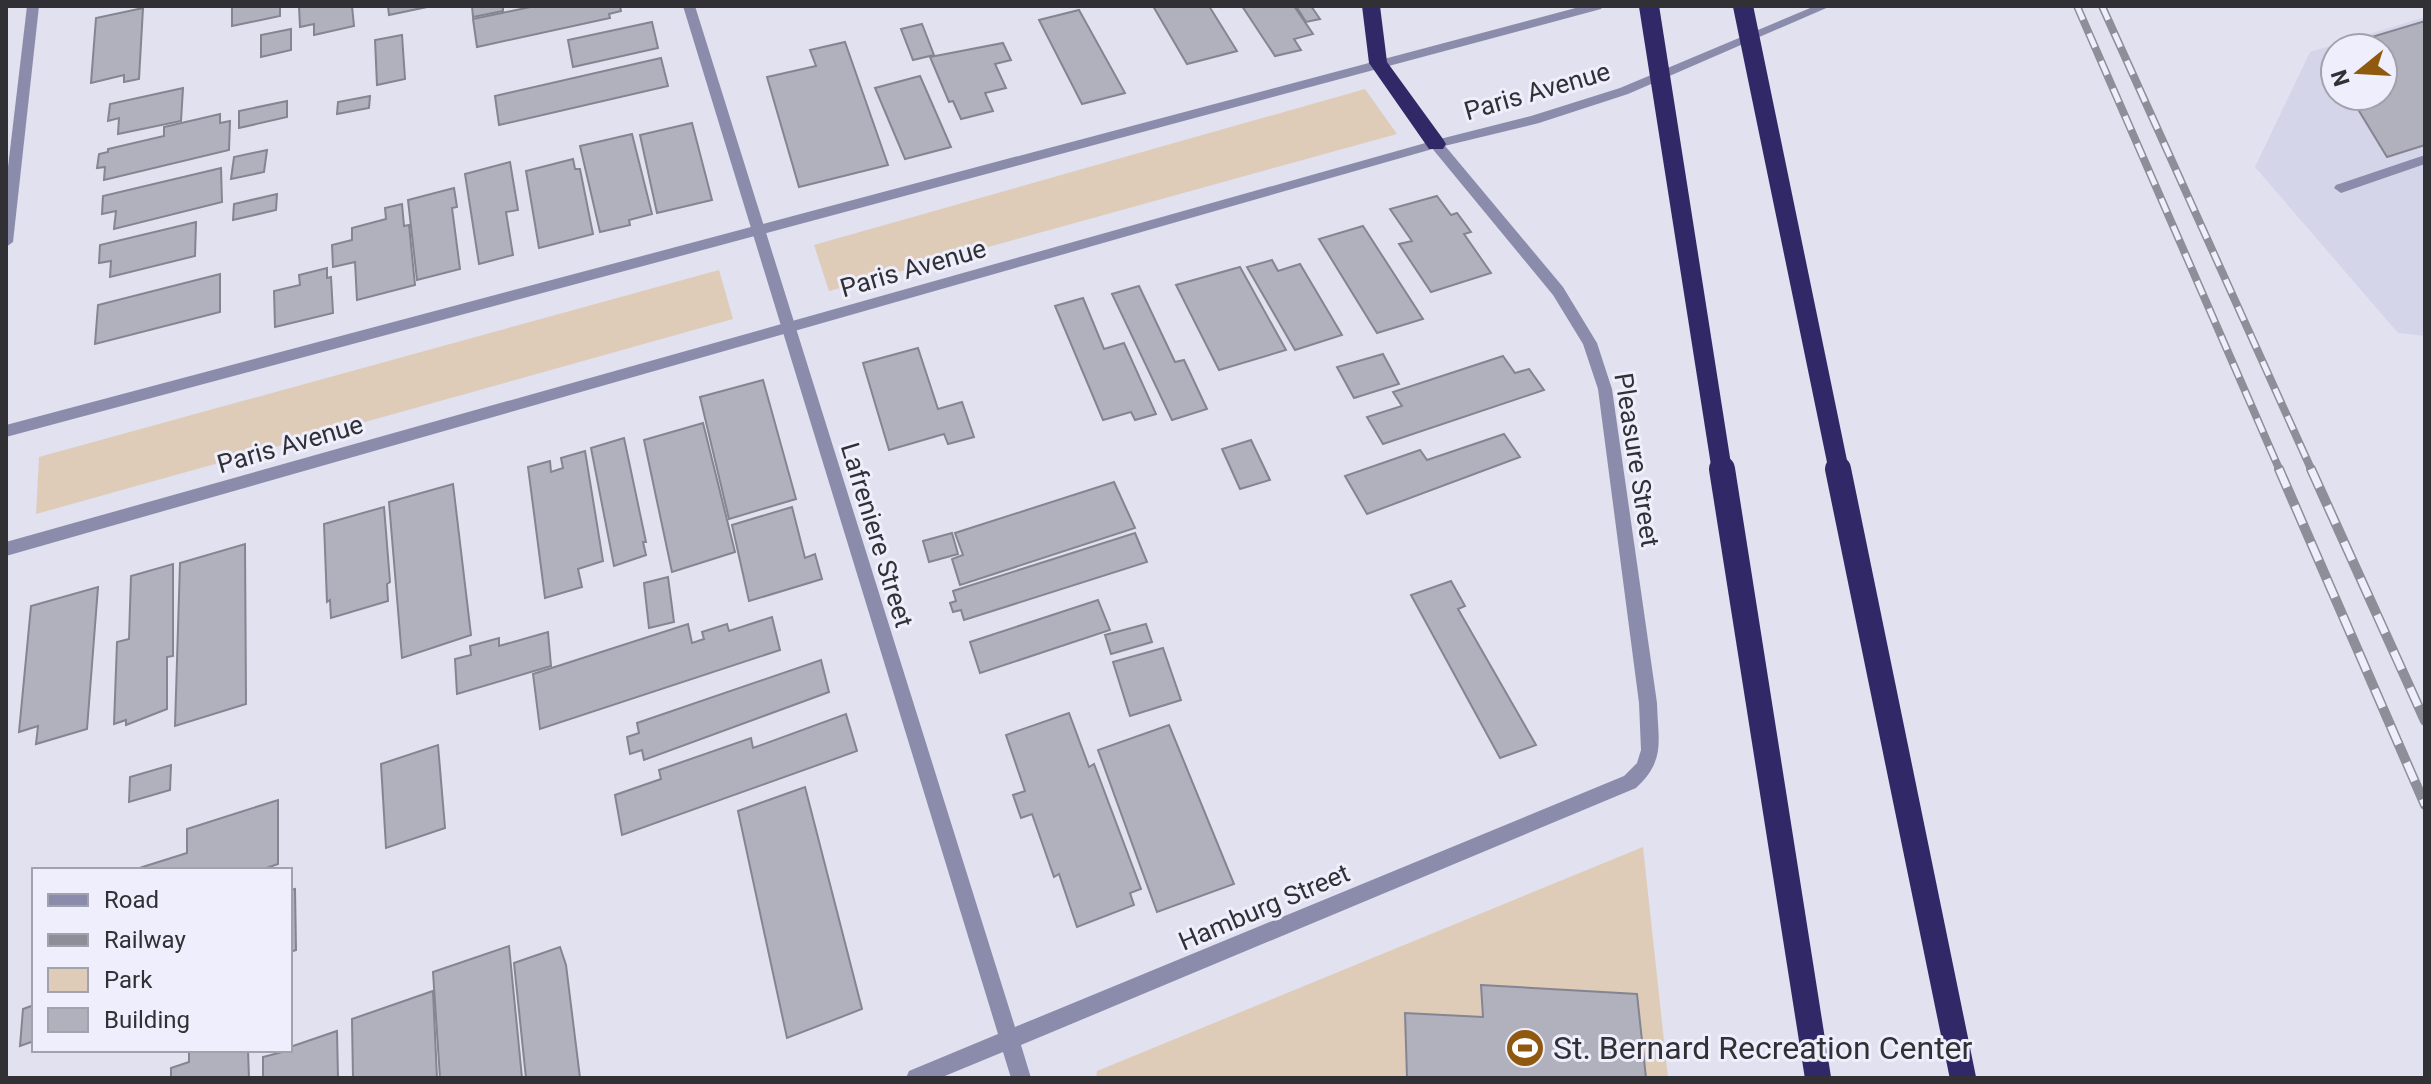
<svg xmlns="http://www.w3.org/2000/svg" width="2431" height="1084" viewBox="0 0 2431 1084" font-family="Roboto,sans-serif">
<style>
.built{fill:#d4d5e9;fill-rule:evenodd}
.green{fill:#deccb9}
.building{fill:#b0b1bd;stroke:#858591;stroke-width:2}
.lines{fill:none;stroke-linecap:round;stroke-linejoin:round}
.minor{fill:#8b8cab;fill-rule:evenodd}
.tertiary{fill:#8b8cab;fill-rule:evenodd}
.motorway{fill:#312967;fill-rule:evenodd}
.rail-far1-casing{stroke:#8e8e98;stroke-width:8}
.rail-casing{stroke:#8e8e98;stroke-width:10}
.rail-far1{stroke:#eeeefc;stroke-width:5;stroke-dasharray:15;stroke-linecap:butt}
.rail{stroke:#eeeefc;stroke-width:7;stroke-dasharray:20;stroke-linecap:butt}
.motorway-bridge-far1{stroke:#312967;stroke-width:20}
.motorway-bridge{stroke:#312967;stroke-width:26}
.labels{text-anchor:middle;stroke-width:6;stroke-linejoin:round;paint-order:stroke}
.street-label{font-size:26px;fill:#303035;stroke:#eeeefc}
.near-poi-label{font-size:32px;fill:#303035;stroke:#eeeefc;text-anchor:start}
</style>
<rect width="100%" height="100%" fill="#e1e1ef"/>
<path class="built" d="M2425,17V336L2398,333L2255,167L2310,52ZM2335,48H2383V96H2335Z"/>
<g class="green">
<polygon points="1365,89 1397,134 829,291 814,245"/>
<polygon points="719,270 733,319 36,514 39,457"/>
<polygon points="1643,847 1668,1078 1096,1078 1097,1071"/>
</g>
<g class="building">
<polygon points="232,6 280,6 280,16 232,26"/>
<polygon points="299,6 352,6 354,26 314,35 314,24 300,27"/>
<polygon points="388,6 432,6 389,15"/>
<polygon points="472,6 503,6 503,11 473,17"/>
<polygon points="535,6 620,6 621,11 609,14 610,18 477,47 473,19"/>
<polygon points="1153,6 1209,6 1237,51 1187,64"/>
<polygon points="1242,6 1294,6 1313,34 1294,39 1301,50 1275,56"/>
<polygon points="1296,6 1311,6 1320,19 1306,22"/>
<polygon points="143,8 139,79 124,82 124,75 91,83 96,18"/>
<polygon points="1079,10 1125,93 1082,104 1039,20"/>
<polygon points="2425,21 2425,145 2387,157 2350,96 2383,96 2383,48 2335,48"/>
<polygon points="652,22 658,48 573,67 568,40"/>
<polygon points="922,24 934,55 913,60 901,29"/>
<polygon points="291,29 291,50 261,57 261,35"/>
<polygon points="402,35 405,79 377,85 375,40"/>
<polygon points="845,42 888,165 799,187 767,77 816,66 810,50"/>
<polygon points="1003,43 1011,60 995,64 1006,88 985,93 993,111 961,119 953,101 949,102 930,57"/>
<polygon points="661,58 668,86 499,125 495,96"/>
<polygon points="920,76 951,147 905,159 875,88"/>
<polygon points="183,88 181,121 118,134 119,118 108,121 110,104"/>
<polygon points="370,96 369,108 337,114 338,102"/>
<polygon points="287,101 287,117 239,128 239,111"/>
<polygon points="220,114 220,123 230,121 229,150 104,180 105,167 97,168 99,154 108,152 108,149 164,136 164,127"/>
<polygon points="692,123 712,200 657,213 640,135"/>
<polygon points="632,134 652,214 629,220 630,225 600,232 580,146"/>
<polygon points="267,150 264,172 231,179 234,157"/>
<polygon points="573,159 575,169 580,169 593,234 539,248 526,171"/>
<polygon points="510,162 518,210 506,212 513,255 479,264 465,174"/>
<polygon points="221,168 222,202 114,229 116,211 102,214 103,196"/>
<polygon points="454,188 457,207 452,208 460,269 417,280 408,200"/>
<polygon points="277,194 276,210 233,220 234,204"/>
<polygon points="1437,196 1451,215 1457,213 1471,232 1464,234 1491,273 1431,292 1399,244 1412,241 1390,209"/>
<polygon points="402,204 404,226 409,225 415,285 357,300 355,262 333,267 332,245 352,240 352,228 386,219 385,208"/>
<polygon points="196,222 195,256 110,277 111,261 99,263 100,245"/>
<polygon points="1363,226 1423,319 1377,333 1319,239"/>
<polygon points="1272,260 1278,271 1300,264 1342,335 1295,350 1247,267"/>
<polygon points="1240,267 1286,350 1219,370 1176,285"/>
<polygon points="327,268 327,278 331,277 333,313 275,327 274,291 300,285 299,275"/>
<polygon points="220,274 220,312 95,344 98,305"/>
<polygon points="1139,286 1175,362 1184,360 1207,409 1172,420 1112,294"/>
<polygon points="1083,298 1104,349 1124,343 1156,414 1135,420 1131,412 1103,420 1055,306"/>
<polygon points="918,348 938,409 962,402 974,437 948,444 944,434 889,450 863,363"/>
<polygon points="1383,354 1399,384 1354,398 1337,367"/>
<polygon points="1503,356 1515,373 1529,369 1544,390 1383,444 1367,417 1402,406 1393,392"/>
<polygon points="763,380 796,499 729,519 700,397"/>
<polygon points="703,423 735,552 672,572 644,440"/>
<polygon points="1504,434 1520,457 1367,514 1345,476 1420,450 1427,460"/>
<polygon points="624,438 646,542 643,542 646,555 614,566 591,448"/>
<polygon points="1251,440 1270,480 1240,489 1222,449"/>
<polygon points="585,451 603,561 578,569 582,587 545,598 528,467 550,461 551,472 563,468 561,458"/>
<polygon points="1114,482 1135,528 960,585 952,559 963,555 955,533"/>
<polygon points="453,484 471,635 402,658 389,502"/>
<polygon points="384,507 390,582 387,584 388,601 331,618 330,600 327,602 324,524"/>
<polygon points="792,507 805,558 815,554 822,579 749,601 732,525"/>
<polygon points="952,533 958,554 929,562 923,541"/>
<polygon points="1135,533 1147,562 964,620 961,610 953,612 950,603 956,601 953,591"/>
<polygon points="245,544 246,704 175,726 180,563"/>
<polygon points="173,564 173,656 167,657 167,709 126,725 126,720 114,724 117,642 129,639 131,576"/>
<polygon points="668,577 674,622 649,628 644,583"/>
<polygon points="1451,581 1465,606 1458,609 1536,745 1500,758 1411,595"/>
<polygon points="98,587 87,729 36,744 38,726 19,732 31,606"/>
<polygon points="1098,600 1110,630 980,673 970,642"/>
<polygon points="772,617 780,650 540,729 533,674 688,624 692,643 704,639 702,632 727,624 729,631"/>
<polygon points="1146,624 1152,642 1111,654 1105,635"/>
<polygon points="548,632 551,666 457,694 455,659 471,655 470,646 499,638 499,646"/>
<polygon points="1163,648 1181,700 1130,716 1113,662"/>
<polygon points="821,660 829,692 644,760 642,750 630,754 627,737 639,733 637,723"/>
<polygon points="1069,713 1089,767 1094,764 1141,889 1130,893 1134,905 1077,927 1059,874 1054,877 1032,814 1021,818 1013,795 1025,791 1006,735"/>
<polygon points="846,714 857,751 622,835 615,795 661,779 659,770 751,738 753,748"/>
<polygon points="1169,725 1234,884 1157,912 1098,750"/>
<polygon points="438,745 445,828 386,848 381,764"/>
<polygon points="171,765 170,790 129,802 130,777"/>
<polygon points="805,787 862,1009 787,1038 738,811"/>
<polygon points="278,800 278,864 261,870 133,870 187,853 187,829"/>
<polygon points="295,889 296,950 290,952 290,890"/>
<polygon points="509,946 522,1078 440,1078 433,972"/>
<polygon points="560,947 566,965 580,1078 526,1078 514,963"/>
<polygon points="1481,985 1637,994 1646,1078 1407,1078 1405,1013 1483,1017"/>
<polygon points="433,991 437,1078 353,1078 352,1019"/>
<polygon points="34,1005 34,1041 20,1046 23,1009"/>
<polygon points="337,1031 338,1078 263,1078 263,1057 290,1050 290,1047"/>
<polygon points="189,1050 248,1050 249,1078 171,1078 171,1068 189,1062"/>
</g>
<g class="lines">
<g class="minor">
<polygon points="27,6 39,6 13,242 6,247 6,184"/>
<path d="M683,6H695L1015,1027L1624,776L1637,763L1641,750L1639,703L1598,389L1583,344L1553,295L1431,147V141H1441L1563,287L1597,343L1612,389L1657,703C1658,741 1666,760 1636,788L1021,1045L1031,1078H1011L1003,1052L940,1078H906L909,1071L998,1034Z"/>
<polygon points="2425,155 2425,164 2341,193 2334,188 2336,185"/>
</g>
<g class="tertiary">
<polygon points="1583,6 1603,6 1601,9 6,437 6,425"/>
<polygon points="1815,6 1831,6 1628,94 1539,123 1436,148 6,556 6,542 1436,140 1531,116 1620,88"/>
</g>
<polygon class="motorway" points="1362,6 1380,6 1387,62 1443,139 1446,144 1443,149 1429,149 1369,63"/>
<defs>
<g id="rail-far1">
<polyline points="2077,6 2280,471"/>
<polyline points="2102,6 2312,471"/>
</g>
<g id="rail">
<polyline points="2279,469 2425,805"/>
<polyline points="2311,469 2425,721"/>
</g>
</defs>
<use href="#rail-far1" class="rail-far1-casing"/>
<use href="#rail" class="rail-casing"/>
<use href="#rail-far1" class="rail-far1"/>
<use href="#rail" class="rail"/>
<g class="motorway-bridge-far1">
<polyline points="1649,6 1722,471"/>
<polyline points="1743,6 1839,471"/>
</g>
<g class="motorway-bridge">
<polyline points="1722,469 1818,1078"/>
<polyline points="1838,469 1963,1078"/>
</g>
</g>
<defs>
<symbol id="stadium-disc" viewBox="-11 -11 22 22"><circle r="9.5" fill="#905910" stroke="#eeeefc"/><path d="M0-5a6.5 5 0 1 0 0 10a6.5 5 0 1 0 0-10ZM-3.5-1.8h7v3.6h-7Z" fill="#fff"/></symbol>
</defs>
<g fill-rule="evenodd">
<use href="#stadium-disc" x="1503" y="1026" width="44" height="44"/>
</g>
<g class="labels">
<g class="street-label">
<text transform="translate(1537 91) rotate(-16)" y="9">Paris Avenue</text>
<text transform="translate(913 268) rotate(-16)" y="9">Paris Avenue</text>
<text transform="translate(290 444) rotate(-16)" y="9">Paris Avenue</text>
<text transform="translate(1637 460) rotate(81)" y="9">Pleasure Street</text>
<text transform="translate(877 535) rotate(73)" y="9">Lafreniere Street</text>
<text transform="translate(1264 907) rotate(-23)" y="9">Hamburg Street</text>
</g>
<g class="near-poi-label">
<text x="1553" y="1059">St. Bernard Recreation Center</text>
</g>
</g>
<rect width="2431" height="1084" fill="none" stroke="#303035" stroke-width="16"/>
<rect x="32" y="868" width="260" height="184" fill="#eeeefc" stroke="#a2a2ac" stroke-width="2"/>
<rect x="48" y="894" width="40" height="12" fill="#8b8cab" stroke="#a2a2ac" stroke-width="2"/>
<text x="104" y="908" font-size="24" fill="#303035">Road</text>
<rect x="48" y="934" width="40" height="12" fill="#8e8e98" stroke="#a2a2ac" stroke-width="2"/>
<text x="104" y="948" font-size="24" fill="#303035">Railway</text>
<rect x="48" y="968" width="40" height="24" fill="#deccb9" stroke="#a2a2ac" stroke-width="2"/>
<text x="104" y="988" font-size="24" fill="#303035">Park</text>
<rect x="48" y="1008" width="40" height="24" fill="#b0b1bd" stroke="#a2a2ac" stroke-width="2"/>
<text x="104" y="1028" font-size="24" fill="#303035">Building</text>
<g transform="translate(2359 72) rotate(252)"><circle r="38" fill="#eeeefc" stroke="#a2a2ac" stroke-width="2"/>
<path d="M0-6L14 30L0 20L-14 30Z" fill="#905910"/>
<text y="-12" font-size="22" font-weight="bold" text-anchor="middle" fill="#303035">N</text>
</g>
</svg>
